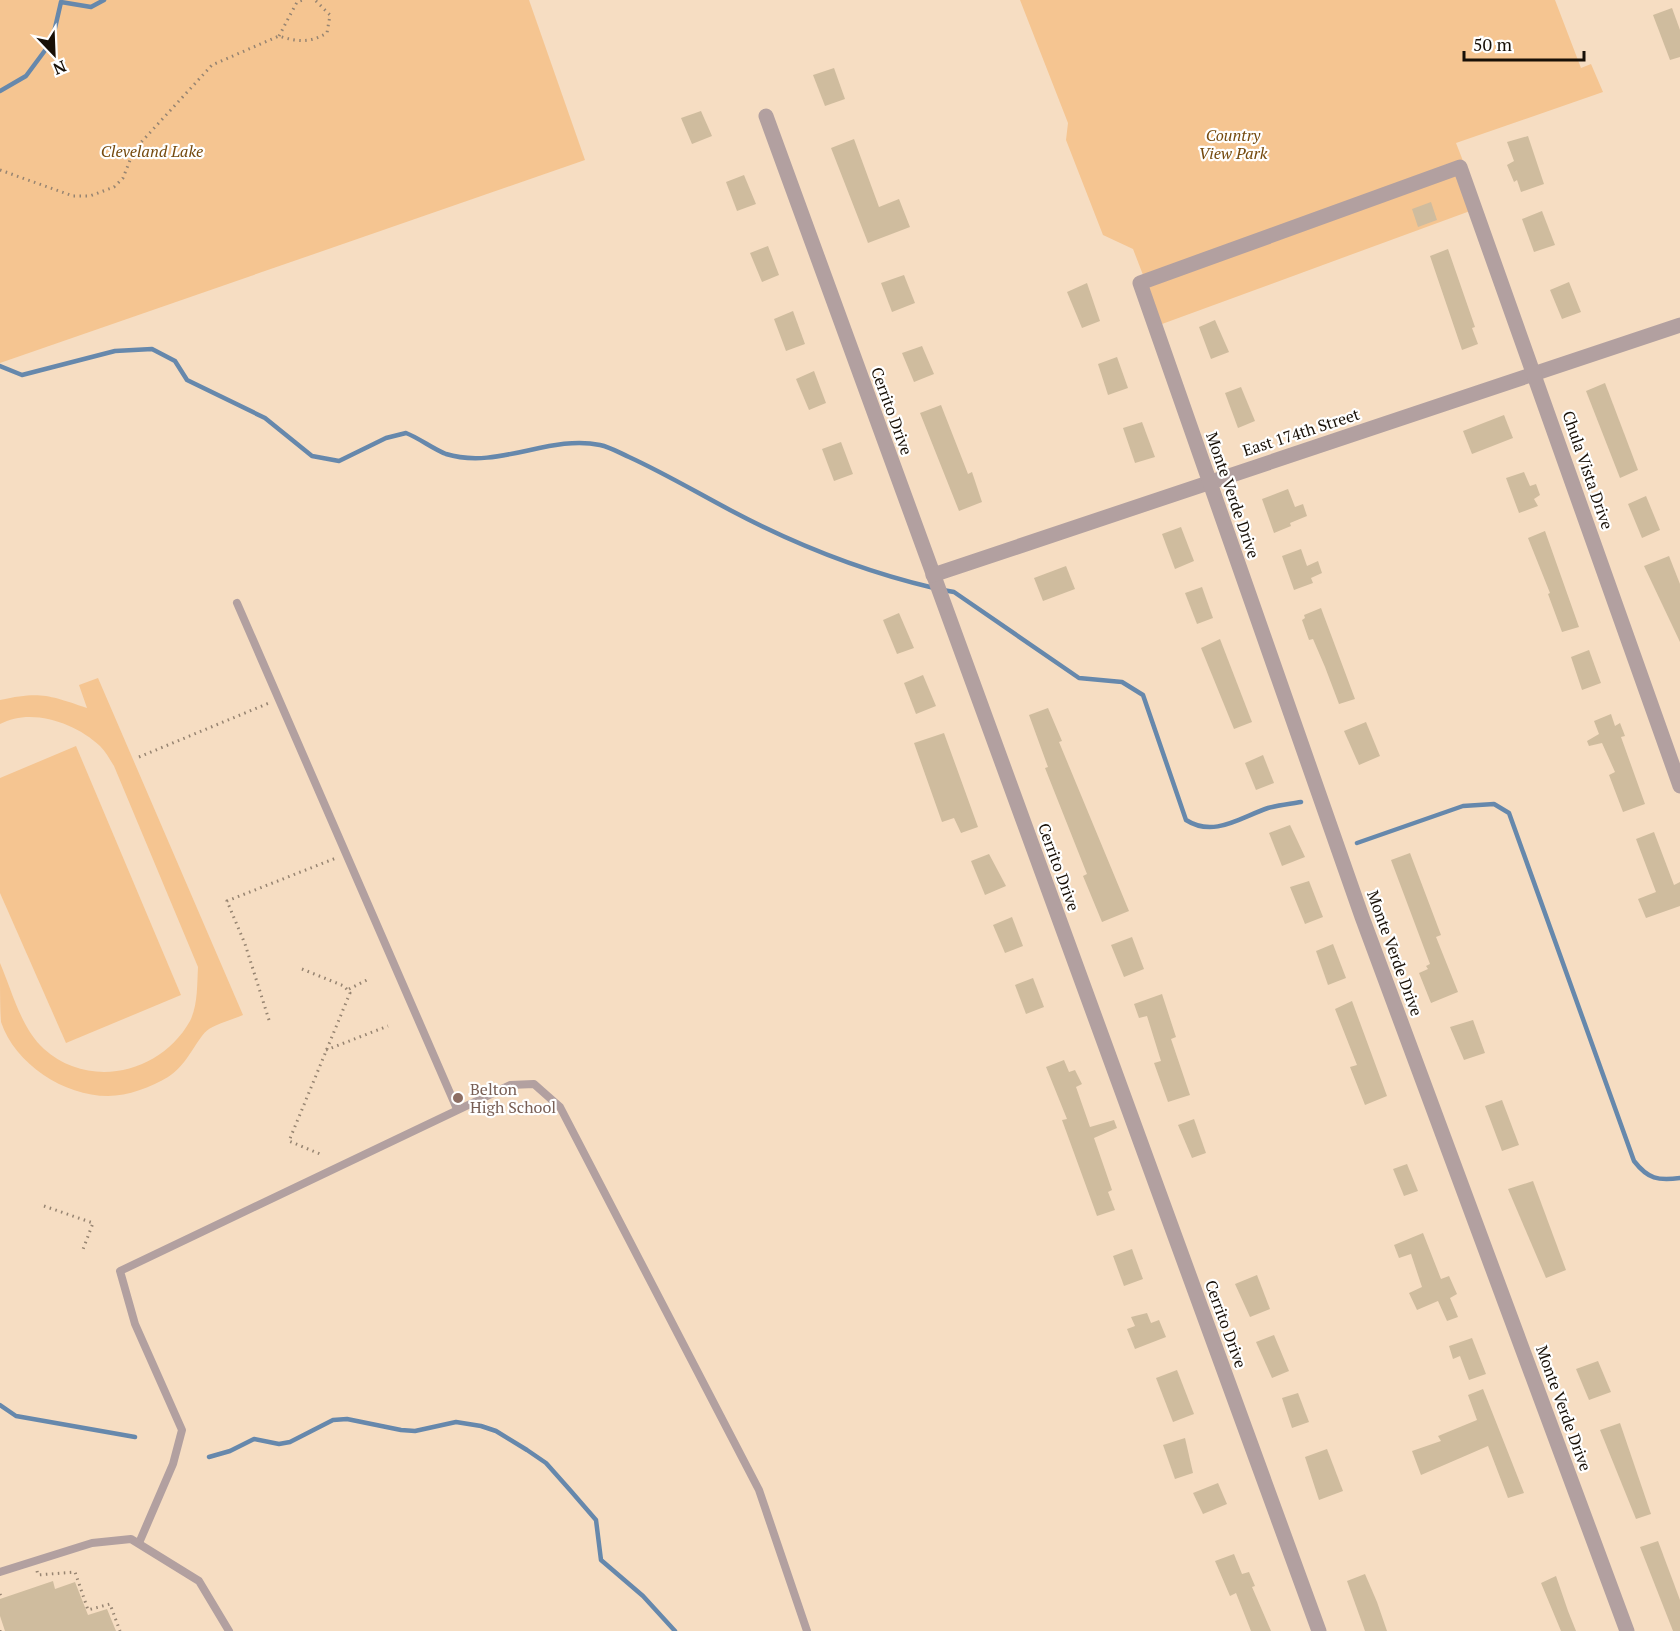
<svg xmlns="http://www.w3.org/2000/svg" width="1680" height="1631" viewBox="0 0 1680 1631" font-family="'PT Serif',serif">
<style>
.green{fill:#f5c591}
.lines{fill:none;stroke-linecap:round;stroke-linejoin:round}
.stream{stroke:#6688ac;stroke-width:4.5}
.building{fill:#cfbc9e}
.path{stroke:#968471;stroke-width:3;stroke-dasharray:1.5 4.5;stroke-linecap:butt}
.lane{stroke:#b2a0a0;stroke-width:8}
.street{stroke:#b2a0a0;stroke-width:15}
.education-dot{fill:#8d6e63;stroke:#fff;stroke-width:2}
.labels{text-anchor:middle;stroke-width:4.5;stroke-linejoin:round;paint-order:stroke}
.park-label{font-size:16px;font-style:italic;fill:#754a0e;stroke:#fff}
.street-label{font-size:16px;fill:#181007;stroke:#fff}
.education-label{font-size:16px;fill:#785e54;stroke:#fff;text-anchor:start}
</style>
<rect width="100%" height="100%" fill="#f6ddc2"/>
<g class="green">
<polygon points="0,0 529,0 585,160 0,363"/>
<polygon points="1020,0 1555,0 1581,68 1591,64 1603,92 1456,143 1481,207 1162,324 1133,249 1103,235 1066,140 1068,123"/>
<path d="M98,678L243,1015C232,1020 219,1023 209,1029C197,1037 188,1065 168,1077C151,1087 128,1096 108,1096C64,1096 15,1064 1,1022C0,1006 0,981 0,963C12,991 21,1028 44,1049C90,1090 161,1073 190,1021C198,1005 197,984 198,967L114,766C110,760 106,752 100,746C76,723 31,707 0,724V700C40,691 49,695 87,708L79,685Z"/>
<polygon points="76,746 181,995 66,1043 0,893 0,778"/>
</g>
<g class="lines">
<g class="stream">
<polyline points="0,91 26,76 52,41 61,2 91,7 104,0"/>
<path d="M0,366L22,375L115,351L152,349L175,361L187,380L265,418L312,456L339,461L386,438L406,433C419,438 433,449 446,454C498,470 550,434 600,445C610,447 620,453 629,457C664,473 696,492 730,510C796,545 862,571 934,588"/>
<path d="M943,590L954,592L1079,678L1122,682L1143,695L1186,820C1214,838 1241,817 1268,808C1279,805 1290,804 1301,802"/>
<path d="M1357,843L1463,806L1494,804L1509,813L1634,1161C1648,1179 1658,1181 1680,1178"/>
<polyline points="0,1405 16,1416 135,1437"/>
<polyline points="209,1457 230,1451 254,1439 279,1444 290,1442 333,1420 347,1419 401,1430 415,1431 456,1422 481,1426 496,1431 527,1450 546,1463 570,1490 596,1520 601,1560 643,1596 675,1631"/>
</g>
</g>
<g class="building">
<polygon points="1672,8 1680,30 1680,57 1670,60 1653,15"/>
<polygon points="834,68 845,99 825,106 813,75"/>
<polygon points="701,111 712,136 692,144 681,118"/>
<polygon points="1528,136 1544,184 1521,192 1517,180 1514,182 1507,165 1514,161 1507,142"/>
<polygon points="854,139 879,207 899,199 910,227 868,243 831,148"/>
<polygon points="744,175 756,204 737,211 726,182"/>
<polygon points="1431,202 1437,220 1418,227 1412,209"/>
<polygon points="1542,211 1555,245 1534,252 1522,219"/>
<polygon points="768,246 779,275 762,282 750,253"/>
<polygon points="1448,249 1475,327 1472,328 1478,344 1462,350 1430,256"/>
<polygon points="904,275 915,303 892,312 881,283"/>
<polygon points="1569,282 1581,312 1562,319 1550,290"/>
<polygon points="1087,283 1100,321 1082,328 1067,292"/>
<polygon points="793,311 805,344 786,351 774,319"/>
<polygon points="1215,320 1229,352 1211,359 1199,327"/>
<polygon points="922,346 934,374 914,382 902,353"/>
<polygon points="1117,357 1128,388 1108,395 1098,364"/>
<polygon points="814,371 826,403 809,410 796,379"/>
<polygon points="1605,383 1638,470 1620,478 1586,391"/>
<polygon points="1241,387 1255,421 1238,428 1225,393"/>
<polygon points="941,405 968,474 972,472 982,502 959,511 920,413"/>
<polygon points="1504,415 1513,438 1472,454 1463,431"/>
<polygon points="1142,422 1155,457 1135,463 1123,428"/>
<polygon points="841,442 853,474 834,481 822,449"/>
<polygon points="1524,472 1530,486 1536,484 1540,495 1534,499 1538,506 1519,513 1506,478"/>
<polygon points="1288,489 1295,507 1303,504 1307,516 1290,523 1291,526 1274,533 1262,499"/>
<polygon points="1646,496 1660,530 1642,538 1628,504"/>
<polygon points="1181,527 1194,561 1175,569 1162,534"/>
<polygon points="1545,531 1579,627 1562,632 1548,594 1550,593 1528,538"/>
<polygon points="1301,549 1307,566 1318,561 1322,573 1311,578 1313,583 1294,590 1282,556"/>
<polygon points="1669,556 1680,584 1680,642 1644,566"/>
<polygon points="1066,566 1075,589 1043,601 1034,578"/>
<polygon points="1202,587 1213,618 1197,624 1185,593"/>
<polygon points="1321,608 1355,699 1339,704 1325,667 1313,639 1309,640 1302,620 1305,618 1304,615"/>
<polygon points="899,613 914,648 897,654 883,620"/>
<polygon points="1220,639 1252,722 1234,729 1201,648"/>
<polygon points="1589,650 1601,683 1582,690 1571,657"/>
<polygon points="923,675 936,706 916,714 904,683"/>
<polygon points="1048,708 1062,741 1059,742 1129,911 1102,922 1083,876 1087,874 1045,768 1048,767 1029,715"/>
<polygon points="1611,714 1615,726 1620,723 1625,736 1621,737 1645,804 1623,812 1609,775 1615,772 1602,743 1589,746 1587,741 1599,734 1594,721"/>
<polygon points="1366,722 1380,756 1359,765 1344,731"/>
<polygon points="944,733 978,827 961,833 954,818 942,822 914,743"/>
<polygon points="1263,755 1274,783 1256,790 1245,763"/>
<polygon points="1290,825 1305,857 1282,866 1269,833"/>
<polygon points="1654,832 1674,885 1680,882 1680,906 1646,918 1638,899 1656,892 1636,839"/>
<polygon points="1410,853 1441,935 1436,937 1458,992 1431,1003 1419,973 1428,969 1426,966 1430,964 1391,860"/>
<polygon points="989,854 1006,886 985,895 971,861"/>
<polygon points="1309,881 1323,917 1305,924 1290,887"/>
<polygon points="1012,917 1023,946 1005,953 993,925"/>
<polygon points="1132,937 1144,969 1124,977 1111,945"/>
<polygon points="1333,944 1346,978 1328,985 1316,951"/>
<polygon points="1033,978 1044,1007 1026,1014 1015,985"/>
<polygon points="1162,994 1176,1037 1171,1039 1190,1095 1168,1102 1154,1063 1161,1061 1147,1016 1139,1018 1134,1004"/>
<polygon points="1352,1001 1387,1096 1365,1105 1350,1067 1357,1065 1335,1009"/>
<polygon points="1473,1020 1485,1053 1464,1060 1450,1027"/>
<polygon points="1064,1060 1069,1072 1075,1070 1082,1084 1076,1087 1090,1127 1114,1120 1117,1128 1094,1138 1112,1190 1108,1192 1115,1210 1097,1216 1062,1120 1067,1119 1046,1067"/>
<polygon points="1502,1100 1519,1145 1502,1151 1485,1106"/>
<polygon points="1194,1119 1206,1153 1192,1158 1178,1125"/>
<polygon points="1407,1164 1418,1191 1404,1196 1393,1169"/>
<polygon points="1533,1181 1566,1270 1546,1278 1508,1189"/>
<polygon points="1423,1233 1441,1279 1449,1276 1457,1294 1450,1298 1458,1317 1447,1321 1438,1301 1417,1310 1409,1293 1422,1287 1411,1254 1399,1258 1394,1245"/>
<polygon points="1132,1249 1143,1279 1124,1286 1113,1256"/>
<polygon points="1257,1275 1270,1309 1250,1317 1235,1284"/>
<polygon points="1147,1313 1151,1323 1159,1320 1166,1337 1135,1349 1127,1329 1135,1326 1131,1317"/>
<polygon points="1274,1335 1289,1371 1272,1378 1256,1342"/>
<polygon points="1472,1338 1486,1374 1469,1380 1460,1356 1453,1359 1449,1346"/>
<polygon points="1598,1361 1611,1392 1589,1400 1576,1369"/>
<polygon points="1177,1370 1194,1414 1173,1422 1156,1378"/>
<polygon points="1483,1389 1524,1493 1508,1498 1488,1446 1421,1475 1412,1451 1441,1441 1438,1436 1477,1420 1468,1395"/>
<polygon points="1298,1393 1309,1422 1292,1428 1282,1398"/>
<polygon points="1620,1423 1651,1514 1636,1519 1600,1430"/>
<polygon points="1185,1438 1193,1473 1175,1479 1163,1445"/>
<polygon points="1327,1449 1343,1491 1319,1500 1305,1457"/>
<polygon points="1218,1483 1227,1504 1203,1514 1193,1493"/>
<polygon points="1658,1541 1680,1600 1680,1631 1673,1631 1640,1547"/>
<polygon points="1234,1554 1242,1574 1249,1572 1255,1586 1252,1587 1271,1631 1251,1631 1236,1593 1230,1596 1215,1561"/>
<polygon points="1365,1574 1377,1602 1387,1631 1365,1631 1347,1581"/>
<polygon points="1556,1576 1568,1611 1576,1631 1561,1631 1541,1583"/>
<polygon points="53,1581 55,1589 75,1582 88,1615 107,1609 116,1631 5,1631 0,1616 0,1599"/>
</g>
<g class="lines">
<g class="path">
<polyline points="279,36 297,2 303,0"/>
<path d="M0,170L73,196H90L114,187L123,178L134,150L212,65L279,36C297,42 310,43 327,33L330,15L315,0"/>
<polyline points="139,757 269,703"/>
<polyline points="302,969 344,986 350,993 289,1141 320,1154"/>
<polyline points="349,989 367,980"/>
<polyline points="269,1020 245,944 227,901 336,858"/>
<polyline points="326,1050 388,1026"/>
<polyline points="44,1206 93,1223 82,1252"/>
<polyline points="37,1571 38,1575 75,1572 88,1610 110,1604 120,1631"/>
<polyline points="0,1594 2,1599"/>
<polyline points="0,1630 0,1631"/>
</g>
<g class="lane">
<polyline points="237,603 457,1109"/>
<polyline points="139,1543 173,1464 182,1430 135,1324 120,1271 510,1085 534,1084 560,1107 759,1490 807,1631"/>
<polyline points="0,1572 92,1543 131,1539 199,1581 229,1631"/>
</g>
<g class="street">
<polyline points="766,116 1319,1631"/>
<polyline points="933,575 1680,325"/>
<polyline points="1627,1631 1362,917 1140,283 1460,167 1680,786"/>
</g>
</g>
<circle class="education-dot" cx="458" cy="1098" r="6"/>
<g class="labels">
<g class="park-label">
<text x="1233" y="141">Country<tspan x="1233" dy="18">View Park</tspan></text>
<text x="152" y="157">Cleveland Lake</text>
</g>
<g class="street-label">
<text transform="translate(892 411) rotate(70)" y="6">Cerrito Drive</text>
<text transform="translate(1301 432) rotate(-18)" y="6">East 174th Street</text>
<text transform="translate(1588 470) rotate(71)" y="6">Chula Vista Drive</text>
<text transform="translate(1233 495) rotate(71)" y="6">Monte Verde Drive</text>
<text transform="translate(1059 867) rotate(70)" y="6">Cerrito Drive</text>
<text transform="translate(1395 953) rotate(70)" y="6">Monte Verde Drive</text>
<text transform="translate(1226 1324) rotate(70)" y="6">Cerrito Drive</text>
<text transform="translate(1564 1408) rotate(70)" y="6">Monte Verde Drive</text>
</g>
<g class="education-label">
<text x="470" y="1095">Belton<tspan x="470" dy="18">High School</tspan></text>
</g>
</g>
<g transform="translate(54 54) rotate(157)" stroke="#ffffff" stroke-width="4.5" paint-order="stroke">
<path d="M0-4.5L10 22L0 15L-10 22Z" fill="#181007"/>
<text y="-9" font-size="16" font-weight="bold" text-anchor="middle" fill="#181007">N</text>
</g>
<path d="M1464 51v9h120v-9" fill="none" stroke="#181007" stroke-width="3"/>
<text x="1473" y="51" font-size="18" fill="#181007" stroke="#ffffff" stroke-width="4.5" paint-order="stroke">50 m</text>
</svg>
